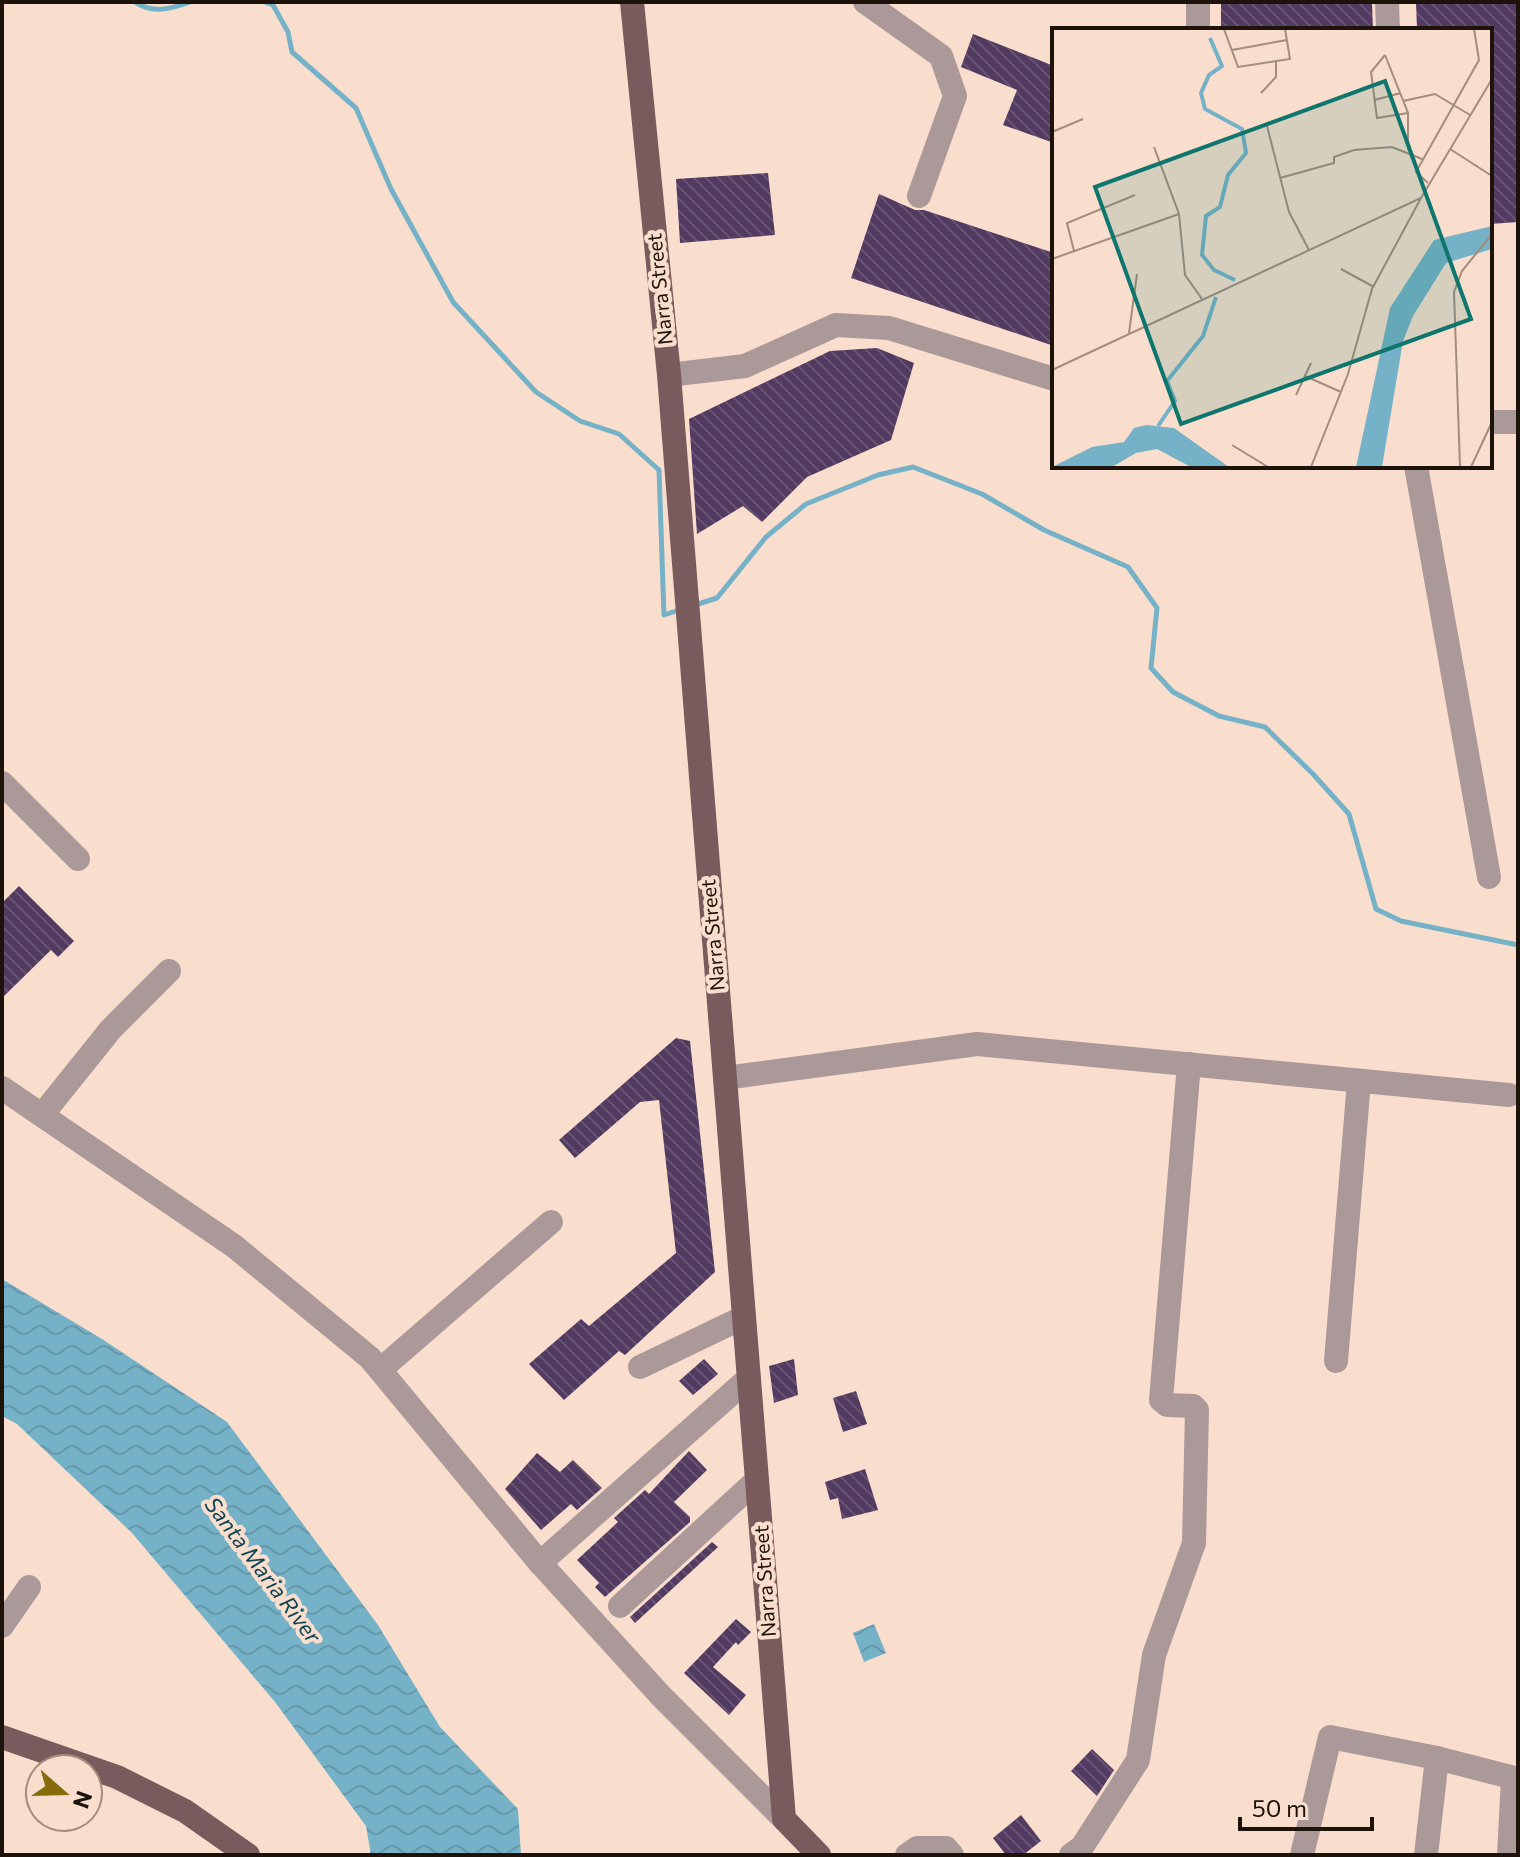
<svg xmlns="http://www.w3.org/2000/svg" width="1520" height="1857" viewBox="0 0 1520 1857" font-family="Commissioner,sans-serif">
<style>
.water{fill:url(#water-waves)}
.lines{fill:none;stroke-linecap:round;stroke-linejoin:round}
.stream{stroke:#75b2c7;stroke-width:5}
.building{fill:url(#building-back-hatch)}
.minor{stroke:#ab999a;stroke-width:24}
.major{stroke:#795a5d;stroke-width:24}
.labels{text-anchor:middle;stroke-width:8;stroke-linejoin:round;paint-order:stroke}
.street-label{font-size:20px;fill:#1e130b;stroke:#fadecd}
.water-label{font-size:22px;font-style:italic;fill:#0f4454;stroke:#fadecd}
.inset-river{fill:none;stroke:#75b2c7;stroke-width:4}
.inset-road{fill:none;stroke:#a28d7f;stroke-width:2}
.view{fill:#0f766e;fill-opacity:0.15;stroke:#0f766e;stroke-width:4}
.inset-edge{fill:none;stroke:#1e130b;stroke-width:4}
</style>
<defs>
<pattern id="water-waves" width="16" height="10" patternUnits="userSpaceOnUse" patternTransform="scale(2)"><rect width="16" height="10" fill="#75b2c7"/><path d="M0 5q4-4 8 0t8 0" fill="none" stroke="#6598aa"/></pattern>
<pattern id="building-back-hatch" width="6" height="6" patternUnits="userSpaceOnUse" patternTransform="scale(2)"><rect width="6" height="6" fill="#523a61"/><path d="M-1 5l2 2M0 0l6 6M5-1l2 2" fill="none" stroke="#675372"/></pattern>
</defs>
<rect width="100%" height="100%" fill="#fadecd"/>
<g class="water">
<polygon points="2,1279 102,1339 227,1422 378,1625 440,1727 518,1809 521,1855 371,1855 366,1826 275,1702 132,1533 17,1424 2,1416"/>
<polygon points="874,1624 886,1653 864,1662 853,1633"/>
</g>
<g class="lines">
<g class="stream">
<path d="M135,2C152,14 171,9 190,2"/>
<polyline points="265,2 273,5 288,32 292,52 356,108 391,189 453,302 536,392 580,421 619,434 659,470 664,615 676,611"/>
<polyline points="698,604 717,598 766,537 806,504 878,475 913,467 982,494 1044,530 1128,567 1157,608 1151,668 1173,692 1219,716 1265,727 1313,774 1349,814 1376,909 1401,921 1518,945"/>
</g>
</g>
<g class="building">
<polygon points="1221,2 1372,2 1373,30 1221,30"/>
<polygon points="1416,2 1518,2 1518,222 1490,224 1490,30 1417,30"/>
<polygon points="973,34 1054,66 1054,143 1003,125 1017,90 961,67"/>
<polygon points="768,173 775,235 680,243 676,179"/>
<polygon points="879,194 915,210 924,210 1054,253 1054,346 851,278"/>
<polygon points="877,348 914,363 891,440 807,477 762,522 743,506 697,534 689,419 830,351"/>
<polygon points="19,886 74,941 58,957 51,950 2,998 2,903"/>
<polygon points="676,1038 690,1041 715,1272 625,1355 619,1351 564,1400 529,1364 581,1319 589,1326 676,1253 659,1100 640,1102 575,1158 559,1140"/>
<polygon points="704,1359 718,1374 693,1395 679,1381"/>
<polygon points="794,1359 798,1395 774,1403 769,1366"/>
<polygon points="856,1391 867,1424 843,1432 833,1398"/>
<polygon points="689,1451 707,1470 674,1502 690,1517 690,1522 605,1597 595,1587 599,1583 577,1560 618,1522 614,1518 645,1490 649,1494"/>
<polygon points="537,1453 560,1472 573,1460 602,1488 577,1510 571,1504 541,1530 505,1489"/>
<polygon points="865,1469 878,1510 842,1519 838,1498 830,1500 825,1482"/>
<polygon points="712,1542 718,1547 635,1623 630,1617"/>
<polygon points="736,1619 751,1632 738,1645 736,1642 713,1667 746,1695 729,1715 684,1673"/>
<polygon points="1092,1749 1114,1770 1097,1796 1071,1771"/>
<polygon points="1021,1815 1041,1841 1023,1855 1006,1855 993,1838"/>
</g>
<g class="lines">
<g class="minor">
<polyline points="865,2 941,56 955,96 919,196"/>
<polyline points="1387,2 1388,30"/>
<polyline points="1198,30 1198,2"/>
<polyline points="669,375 745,366 836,325 889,328 1054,379"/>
<polyline points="1490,422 1518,422"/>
<polyline points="1416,466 1489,877"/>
<polyline points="2,783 78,859"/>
<polyline points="725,1078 977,1044 1509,1095"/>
<polyline points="2,1088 234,1246 370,1358 540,1563 661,1696 784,1819"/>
<polyline points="42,1115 111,1029 169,971"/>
<polyline points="1336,1361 1359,1081"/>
<polyline points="640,1367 744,1317"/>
<polyline points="380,1370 551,1222"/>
<polyline points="540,1563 749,1378"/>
<polyline points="620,1606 757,1480"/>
<polyline points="2,1626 29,1587"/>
<polyline points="907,1855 917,1848 946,1848 952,1855"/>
<polyline points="1071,1855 1082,1847 1138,1760 1154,1655 1194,1543 1197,1410 1193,1406 1167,1405 1161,1400 1189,1064"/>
<polyline points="1302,1855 1330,1737 1437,1758 1518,1779"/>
<polyline points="1426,1855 1437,1758"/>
<polyline points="1509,1855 1513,1778"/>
</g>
<g class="major">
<polyline points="632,2 669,375 784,1819 819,1855"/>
<polyline points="2,1737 117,1777 185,1811 248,1855"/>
</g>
</g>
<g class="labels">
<g class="street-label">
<text transform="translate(660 289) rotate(-96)" y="7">Narra Street</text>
<text transform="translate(713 935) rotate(-95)" y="7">Narra Street</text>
<text transform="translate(765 1581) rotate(-94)" y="7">Narra Street</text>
</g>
<g class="water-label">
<text transform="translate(263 1570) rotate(53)" y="8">Santa Maria River</text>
</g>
</g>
<g transform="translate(1052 28)">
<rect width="440" height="440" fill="#fadecd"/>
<path d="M440,198V221L394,235L361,288L351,313L330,439H304L338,280L382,212ZM94,397L122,400L177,439H139L105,421L84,425L60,439H0L40,419L72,414L82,400Z" fill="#75b2c7"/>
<path class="inset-river" d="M158,10L170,38L157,47L149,65L153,81L190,101L194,125L176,147L168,179L154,188L150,227L162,242L183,252M106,398L123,373L115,353L151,308L164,269"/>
<path class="inset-road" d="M172,1L186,39L238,31L233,1M180,22L235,12M333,27L356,85V122M333,27L319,44L325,90L356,85M209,65L224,49V33M322,72L349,65M351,73L383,66L418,87M215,98L237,184L257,222M0,104L31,91M102,119L127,186L133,247L150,271M398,121L440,148M228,150L282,135V129L302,122L340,119L370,131M376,155L364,144L427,32L422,1M22,223L15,195L83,167M0,231L127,186M289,241L322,259M77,305L85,246M0,342L369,170L440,51M253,348L289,364M244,367L259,335M180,417L216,439M259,439L296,346L320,261L369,170M408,439L402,264L410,243L440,206M419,439L440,394"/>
<path class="view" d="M333,53L419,291L129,396L43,159Z"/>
<rect width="440" height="440" class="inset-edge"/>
</g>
<rect width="1520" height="1857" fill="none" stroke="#1e130b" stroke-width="8"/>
<g transform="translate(64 1793) rotate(110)"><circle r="38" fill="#fadecd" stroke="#a28d7f" stroke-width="2"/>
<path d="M0-6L14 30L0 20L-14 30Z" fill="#866c0a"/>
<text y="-12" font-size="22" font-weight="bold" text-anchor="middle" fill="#1e130b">N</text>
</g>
<path d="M1240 1817v12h132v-12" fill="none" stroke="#1e130b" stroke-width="4"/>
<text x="1252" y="1817" font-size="24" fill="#1e130b" stroke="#fadecd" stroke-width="6" paint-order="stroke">50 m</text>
</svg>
